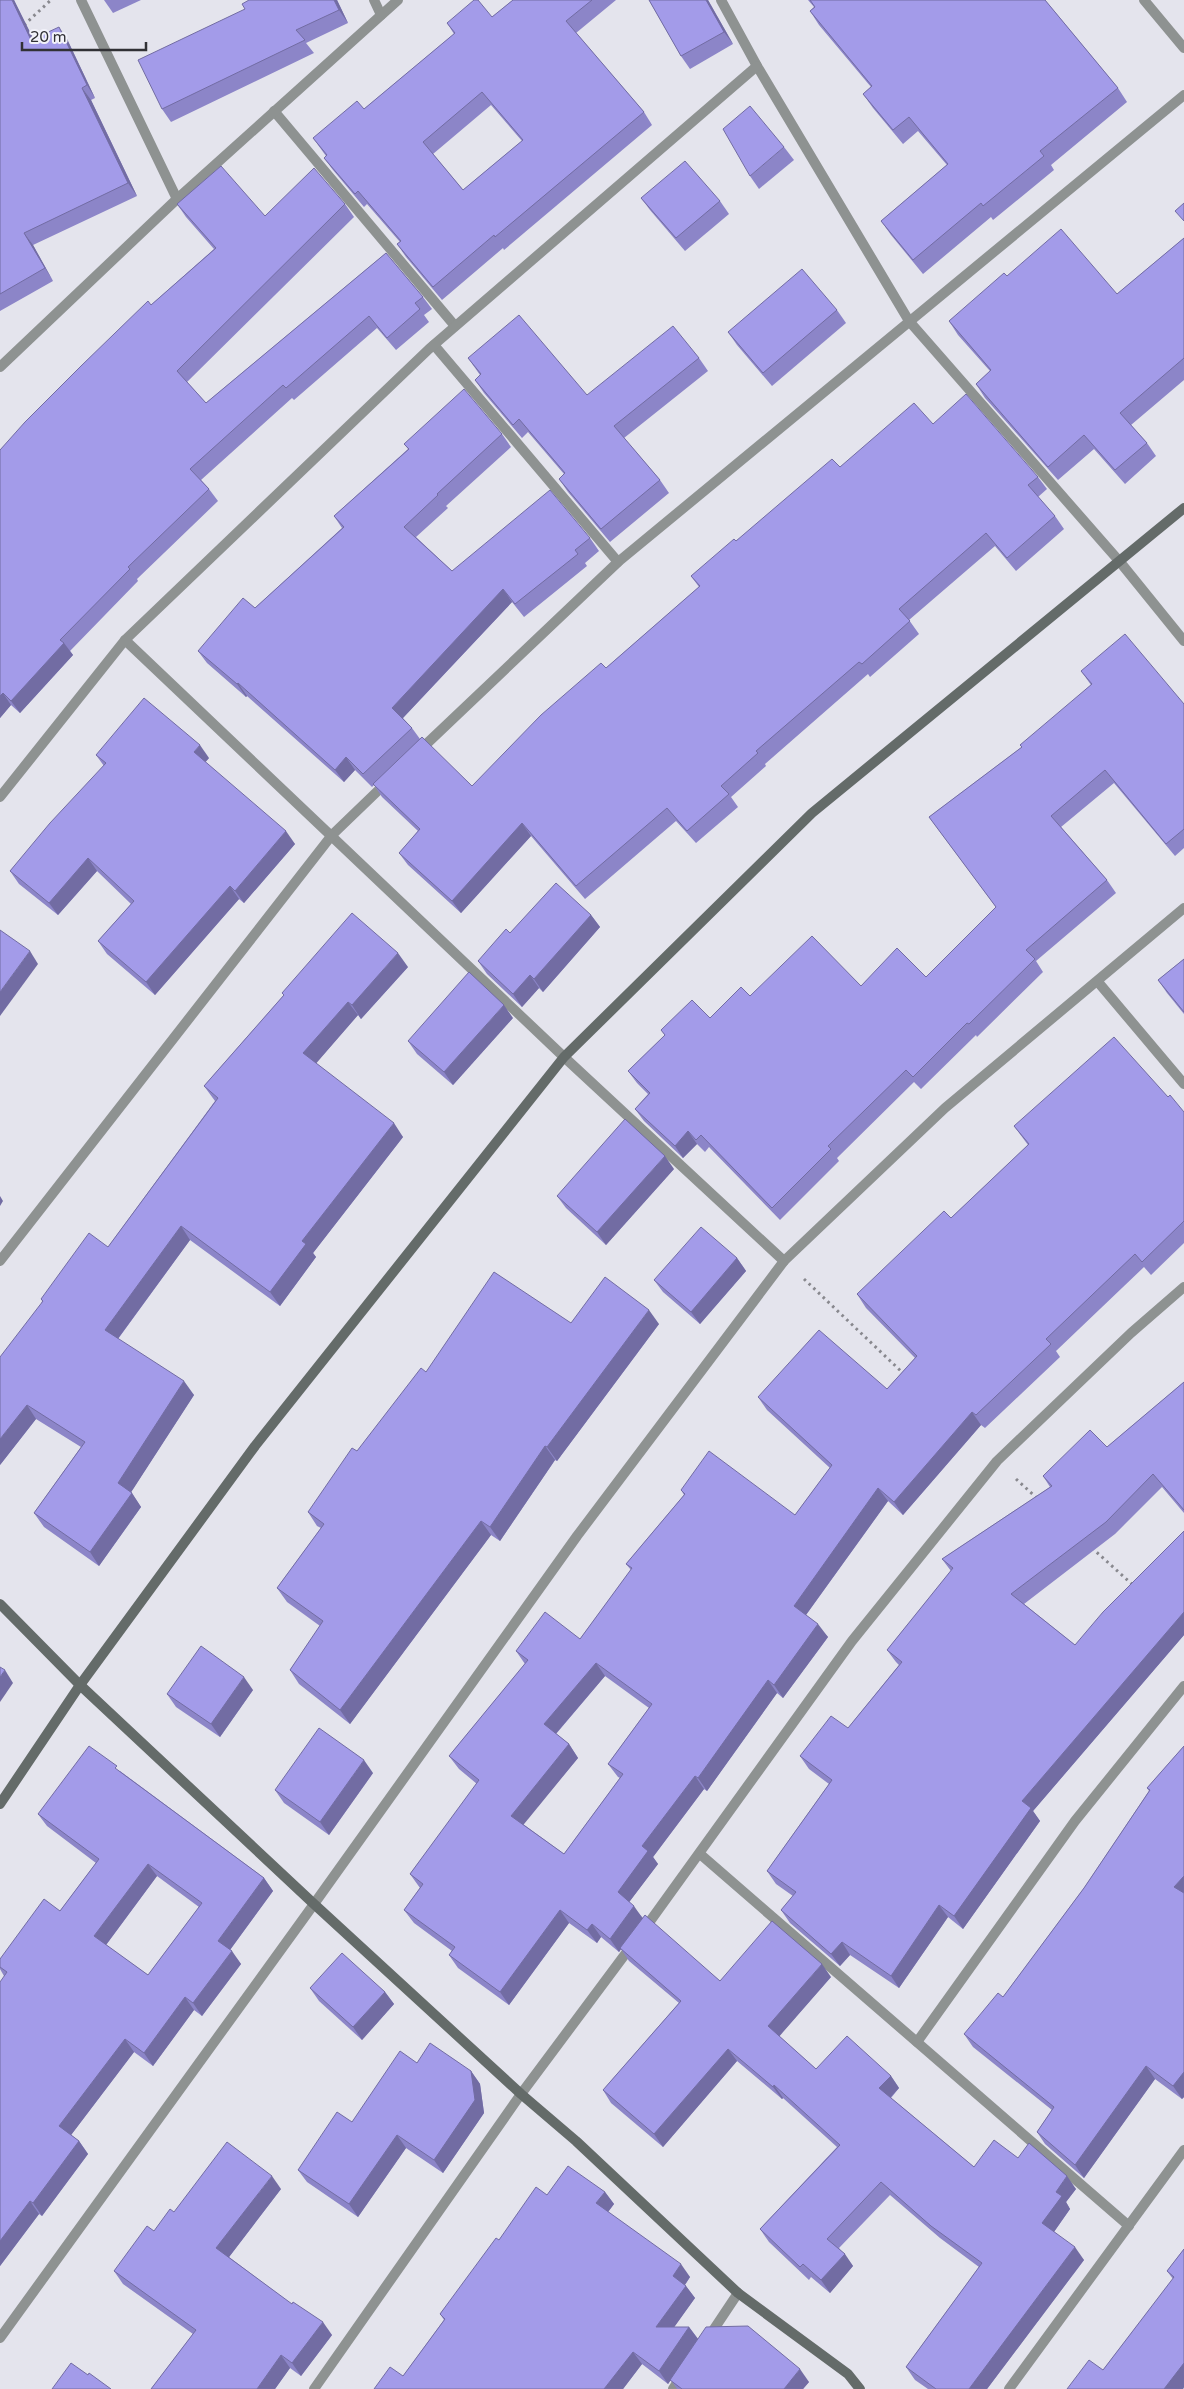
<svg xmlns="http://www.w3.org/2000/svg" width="1184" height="2389" viewBox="0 0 1184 2389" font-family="'Varela Round',sans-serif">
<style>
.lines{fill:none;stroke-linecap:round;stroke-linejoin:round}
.path{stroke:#88888e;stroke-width:3;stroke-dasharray:2.5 4;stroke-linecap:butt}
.street{stroke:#8e9291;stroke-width:10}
.secondary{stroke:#646b69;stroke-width:10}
.wall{fill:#8c85c8;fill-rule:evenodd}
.shaded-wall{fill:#726ca3}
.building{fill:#a39be9;stroke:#726ca3;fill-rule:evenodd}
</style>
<rect width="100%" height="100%" fill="#e4e4ed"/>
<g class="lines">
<g class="path">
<polyline points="24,25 51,0"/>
<polyline points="804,1279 904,1374"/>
<polyline points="1016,1479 1038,1499"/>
<polyline points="1092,1548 1134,1586"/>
</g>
<g class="street">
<polyline points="81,0 177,199"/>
<polyline points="374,0 381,15"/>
<polyline points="721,0 757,66 909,321 1120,562 1184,641"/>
<polyline points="1144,0 1184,48"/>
<polyline points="274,111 455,326"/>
<polyline points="434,345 618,562"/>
<polyline points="0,367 177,199 398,0"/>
<polyline points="125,640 564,1057 784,1261"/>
<polyline points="419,751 618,562 1184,95"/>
<polyline points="0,797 125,640 429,349 757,66"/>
<polyline points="1098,982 1184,1084"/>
<polyline points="0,1261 332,835 387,782"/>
<polyline points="700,1854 1129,2226"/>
<polyline points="643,1931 852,1641 997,1461 1131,1333 1184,1287"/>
<polyline points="917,2042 1075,1821 1184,1686"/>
<polyline points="0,2338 314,1904 577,1536 784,1261 945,1108 1184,908"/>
<polyline points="708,2338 738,2293"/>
<polyline points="314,2389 521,2094 632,1945"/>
<polyline points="673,2389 682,2375"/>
<polyline points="1009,2389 1184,2150"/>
</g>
<g class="secondary">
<polyline points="0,1604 80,1685 314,1904 521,2094 576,2141 738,2293 848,2374 860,2389"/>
<polyline points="0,1804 80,1685 255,1446 564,1057 812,813 1184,508"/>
</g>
</g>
<g class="wall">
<polygon points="0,0 14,0 33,39 67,39 95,98 91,100 137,196 33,245 53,281 0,311"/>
<polygon points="104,0 141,0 113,13"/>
<polygon points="249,0 337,0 348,23 306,43 314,53 171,122 162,109 245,9"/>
<path d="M513,0H616L576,33L644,112L652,125L504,250L503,248L442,300L406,257L397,244L400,242L367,204L364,207L333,170L324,158L326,156L313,138L364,109L454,34L447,23L492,17ZM491,105L522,141L463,190L433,154Z"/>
<polygon points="649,0 708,0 733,44 690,69 681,56"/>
<polygon points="808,0 1045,0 1118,88 1127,102 1051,165 1054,170 993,220 991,217 923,274 891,235 881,221 947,165 918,131 903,144 873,108 863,94 871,87 819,25 810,11 814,7"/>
<polygon points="784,147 794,160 759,189 750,176"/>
<polygon points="641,198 720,201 729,214 685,251 650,210"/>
<polygon points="177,204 265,216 345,204 354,217 187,382 206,403 386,253 423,297 432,309 424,315 429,322 396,350 377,328 294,400 292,398 201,480 209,489 218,501 137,579 138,581 70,651 73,655 20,713 11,705 0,718 0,450 151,305 214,249 186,217"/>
<polygon points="1184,238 1184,380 1131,425 1147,443 1156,456 1125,484 1094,449 1058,480 985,398 976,384 990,371 958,335 949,321 1007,276 1117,294"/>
<polygon points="837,310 846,323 772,386 737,345 728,332"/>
<polygon points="468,358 587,395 699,358 708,371 624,438 660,480 669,493 610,542 568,492 559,479 564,474 528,432 522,438 484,393 475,380 480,375"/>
<polygon points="933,424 1038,477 1047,489 1038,497 1055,516 1064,529 1016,571 995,546 909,620 919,634 870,677 868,674 765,764 766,766 731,797 738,807 696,843 676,821 585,899 531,836 461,913 408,865 399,853 418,831 382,797 374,785 372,787 355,770 344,782 247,696 246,697 207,663 198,651 255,608 342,528 334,516 408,449 404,444 502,434 511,447 446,506 448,508 416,537 452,571 590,538 599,551 585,563 587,566 524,617 512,602 403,718 412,728 420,739 472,786 606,668 699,587 691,576 736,541 840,467"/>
<polygon points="1081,671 1184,704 1184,848 1175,856 1114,783 1061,827 1107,880 1116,893 1036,961 1043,972 977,1037 976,1035 921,1089 914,1082 837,1158 839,1161 780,1220 709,1147 705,1152 697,1144 683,1158 644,1121 635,1109 648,1094 637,1083 628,1071 665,1035 661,1030 710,1018 750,996 861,986 926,977 996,907 929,817 1022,747 1091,685"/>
<polygon points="96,755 209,758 205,762 295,844 244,903 239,899 155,995 107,954 98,941 131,904 97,871 58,915 19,884 10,871 104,766"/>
<polygon points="591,915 600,927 543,992 539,988 522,1007 487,974 478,961 510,933"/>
<polygon points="1184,959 1184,1014 1167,993 1158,980"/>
<polygon points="408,967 361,1019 358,1015 316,1063 403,1137 313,1253 316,1257 280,1306 190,1240 118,1339 194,1395 131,1492 141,1507 99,1566 44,1527 34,1513 81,1447 36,1419 0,1465 42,1301 41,1299 108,1247 215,1101 204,1086 284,995 282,993"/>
<polygon points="513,1018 453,1085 417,1054 408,1041"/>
<path d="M1168,1097L1184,1112V1243L1151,1275L1144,1267L1056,1351L1060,1357L985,1428L981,1425L903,1515L888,1501L806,1615L828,1637L783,1698L777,1693L707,1791L704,1789L653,1857L658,1864L629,1902L643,1918L720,1981L831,1977L779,2036L816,2069L891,2076L899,2088L891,2098L974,2167L1018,2158L1076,2189L1066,2202L1070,2209L1054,2232L1084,2260L987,2389H928L915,2380L906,2367L979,2267L940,2238L890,2195L839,2248L853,2266L830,2293L811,2277L809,2280L769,2242L760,2229L837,2147L783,2098L782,2099L737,2061L663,2147L611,2103L603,2090L679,2003L629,1961L621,1949L619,1952L601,1937L597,1943L569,1923L509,2005L458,1968L449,1955L452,1951L414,1923L404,1910L420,1888L410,1874L477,1784L459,1769L449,1756L525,1664L516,1651L580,1639L631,1570L626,1564L684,1495L681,1490L795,1515L830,1468L767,1410L758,1397L887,1389L915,1358L866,1308L857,1294L951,1218L1028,1145L1014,1126ZM605,1676L649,1708L608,1764L618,1777L620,1778L564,1854L523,1824L578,1758L569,1744L556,1734Z"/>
<polygon points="674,1169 606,1245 566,1208 557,1196"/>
<polygon points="737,1258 746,1271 700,1324 663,1292 654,1280"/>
<polygon points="571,1323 659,1324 557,1461 555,1460 500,1541 491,1535 350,1724 299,1684 290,1670 320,1626 287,1602 277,1588 321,1528 317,1526 308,1512 357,1451 426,1372"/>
<polygon points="1184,1382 1184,1513 1162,1487 1115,1534 1024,1604 1075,1645 1184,1531 1184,1635 1033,1811 1040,1821 963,1929 948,1917 899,1988 850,1955 840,1966 790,1923 781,1910 793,1896 776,1884 767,1871 829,1784 809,1769 800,1756 848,1728 899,1665 896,1662 887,1650 951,1571 942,1559 1050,1487 1043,1476 1107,1447"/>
<polygon points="253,1690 220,1737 176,1707 167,1694"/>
<polygon points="1184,1746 1184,2097 1182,2099 1155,2079 1084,2178 1045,2144 1037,2132 1052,2110 973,2047 964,2034 1003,1997 1084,1888 1149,1791 1147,1788"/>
<path d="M120,1771L264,1878L273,1891L230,1950L241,1964L202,2016L194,2010L153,2066L134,2052L71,2135L79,2141L88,2154L42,2216L39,2214L0,2266L4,1976L0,1969V1959L60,1911L96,1863L47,1826L38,1814ZM157,1876L199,1907L148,1975L106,1945Z"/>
<polygon points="373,1773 329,1835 284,1803 275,1790"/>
<polygon points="310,1988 385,1992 394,2004 362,2040 319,2001"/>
<polygon points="417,2063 471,2071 480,2084 484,2113 443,2173 406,2148 358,2217 307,2182 298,2170 352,2122"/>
<polygon points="281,2189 229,2257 332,2335 301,2376 290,2368 275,2389 151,2389 193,2334 123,2284 114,2271 174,2212"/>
<polygon points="605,2192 614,2204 608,2212 690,2277 685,2285 695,2298 674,2327 689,2327 698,2339 809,2382 803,2389 677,2389 671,2380 668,2384 642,2364 623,2389 374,2389 403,2376 444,2320 440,2314 499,2240 547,2195"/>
<polygon points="1184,2249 1184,2387 1183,2389 1067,2389 1103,2370 1173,2279 1167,2271"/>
</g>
<g class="shaded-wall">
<polygon points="12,0 14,0 40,52 31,40"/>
<polygon points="334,0 337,0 348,23 339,10"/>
<polygon points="706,0 708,0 733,44 724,32"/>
<polygon points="59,27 67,39 95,98 87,85"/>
<polygon points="82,88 91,100 137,196 128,183"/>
<polygon points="24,233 33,245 53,281 45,268"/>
<polygon points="503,589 512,602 401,720 392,708"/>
<polygon points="64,643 73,655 20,713 11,701"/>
<polygon points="238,683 247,696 246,697 237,684"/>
<polygon points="3,693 11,705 0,718 0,696"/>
<polygon points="200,745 209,758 203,765 194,752"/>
<polygon points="346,757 355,770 344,782 335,770"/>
<polygon points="522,823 531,836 461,913 452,901"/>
<polygon points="286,831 295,844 244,903 235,891"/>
<polygon points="88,858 97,871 58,915 49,903"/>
<polygon points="230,886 239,899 155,995 146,982"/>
<polygon points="591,915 600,927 543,992 534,979"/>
<polygon points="30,951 38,964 0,1016 0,992"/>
<polygon points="398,953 408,967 361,1019 352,1005"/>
<polygon points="530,975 539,988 522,1007 513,994"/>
<polygon points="348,1002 358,1015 313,1067 303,1053"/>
<polygon points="504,1005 513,1018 453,1085 444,1072"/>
<polygon points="394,1123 403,1137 313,1253 316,1257 280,1306 270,1292 302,1241"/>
<polygon points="688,1131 697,1144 683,1158 675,1146"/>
<polygon points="665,1156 674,1169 606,1245 597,1232"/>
<polygon points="0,1196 3,1201 0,1206"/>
<polygon points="181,1226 190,1240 114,1344 105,1330"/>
<polygon points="737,1258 746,1271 700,1324 691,1312"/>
<polygon points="649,1310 659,1324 557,1461 547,1447"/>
<polygon points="184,1381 194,1395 128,1497 118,1483"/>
<polygon points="27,1405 36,1419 0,1465 0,1439"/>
<polygon points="972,1412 981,1425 903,1515 894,1502"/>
<polygon points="545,1446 555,1460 500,1541 490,1527"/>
<polygon points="878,1488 888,1501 803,1619 794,1606"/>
<polygon points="132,1493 141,1507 99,1566 90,1552"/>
<polygon points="481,1521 491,1535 350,1724 340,1710"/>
<polygon points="1184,1612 1184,1635 1033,1811 1040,1821 963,1929 954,1916 1022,1801"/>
<polygon points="818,1624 828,1637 783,1698 774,1685"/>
<polygon points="596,1663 605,1676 553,1737 544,1724"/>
<polygon points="5,1670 13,1683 0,1702 0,1677"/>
<polygon points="244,1677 253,1690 220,1737 211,1724"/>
<polygon points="768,1680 777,1693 707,1791 698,1778"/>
<polygon points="569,1744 578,1758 520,1829 511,1816"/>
<polygon points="364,1760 373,1773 329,1835 320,1822"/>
<polygon points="695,1776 704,1789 653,1857 658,1864 627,1905 618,1892 642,1846"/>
<polygon points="148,1864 157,1876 103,1949 94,1936"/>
<polygon points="1184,1876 1184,1899 1174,1887"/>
<polygon points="264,1878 273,1891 227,1954 218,1941"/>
<polygon points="939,1905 948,1917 899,1988 891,1976"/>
<polygon points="634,1906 643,1919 619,1952 610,1939"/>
<polygon points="560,1910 569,1923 509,2005 500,1992"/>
<polygon points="592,1924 601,1937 597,1943 587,1930"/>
<polygon points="842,1942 850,1955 840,1966 831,1954"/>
<polygon points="232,1951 241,1964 202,2016 193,2003"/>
<polygon points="822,1964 831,1977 777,2039 768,2026"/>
<polygon points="385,1992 394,2004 362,2040 353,2027"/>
<polygon points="185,1997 194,2010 153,2066 144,2053"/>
<polygon points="125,2039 134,2052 68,2139 59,2126"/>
<polygon points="728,2049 737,2061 663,2147 654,2134"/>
<polygon points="1146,2066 1155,2079 1084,2178 1075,2165"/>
<polygon points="471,2071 480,2084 484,2113 443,2173 434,2160"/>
<polygon points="1184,2072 1184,2097 1182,2099 1173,2086"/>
<polygon points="891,2076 899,2088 888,2100 879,2088"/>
<polygon points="774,2085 783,2098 782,2099 773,2087"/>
<polygon points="397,2135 406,2148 358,2217 349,2204"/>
<polygon points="79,2141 88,2154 42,2216 33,2203"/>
<polygon points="272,2176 281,2189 226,2261 216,2248"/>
<polygon points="1067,2176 1076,2189 1066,2202 1070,2209 1051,2236 1042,2223 1056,2192"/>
<polygon points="605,2192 614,2204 605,2216 596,2203"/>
<polygon points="30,2201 39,2214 0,2266 0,2241"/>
<polygon points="1075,2247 1084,2260 987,2389 969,2389"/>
<polygon points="845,2254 853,2266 830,2293 821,2280"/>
<polygon points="681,2264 690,2277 682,2289 673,2276"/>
<polygon points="686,2286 695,2298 665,2340 656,2327"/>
<polygon points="323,2322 332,2335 301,2376 292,2363"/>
<polygon points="689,2327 698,2339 668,2384 659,2371"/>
<polygon points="633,2352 642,2364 623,2389 604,2389"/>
<polygon points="281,2355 290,2368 275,2389 257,2389"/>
<polygon points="1184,2363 1184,2387 1183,2389 1164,2389"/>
<polygon points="800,2369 809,2382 803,2389 784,2389"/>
</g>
<g class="building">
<polygon points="0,0 12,0 31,40 59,27 87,85 82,88 128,183 24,233 45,268 0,294"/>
<polygon points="249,0 334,0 339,10 296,30 305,40 162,109 138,60 245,9 242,4"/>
<path d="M474,0H478L492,17L513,0H592L566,21L644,112L495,237L494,235L433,287L397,244L401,241L358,191L355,194L324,158L327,155L313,138L357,101L364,109L455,33L447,23ZM482,92L523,140L463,190L423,142Z"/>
<polygon points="649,0 706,0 724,32 681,56"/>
<polygon points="810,0 1045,0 1118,88 1040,151 1044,156 983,206 981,203 913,260 881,221 948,164 909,117 893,130 863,94 872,86 810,11 815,7"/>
<polygon points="750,106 784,147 750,176 723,129"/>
<polygon points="685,161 720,201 676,238 641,198"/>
<polygon points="221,166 265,216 314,168 345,204 177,371 206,403 386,253 423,297 415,303 420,309 387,338 369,316 286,388 283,385 190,469 209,489 128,567 130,569 60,640 64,643 11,701 3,693 0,696 0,450 25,422 81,366 148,301 151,305 216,248 177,204"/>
<polygon points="1184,203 1184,221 1175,211"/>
<polygon points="1061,229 1117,294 1184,238 1184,358 1120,413 1147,443 1115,470 1084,435 1048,467 976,384 991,370 949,321 1004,273 1007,276"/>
<polygon points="802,269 837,310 763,373 728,332"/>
<polygon points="519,315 587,395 673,326 699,358 614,426 660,480 601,529 559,479 565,473 519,419 513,425 475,380 481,374 468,358"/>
<polygon points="464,389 502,434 437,494 438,495 404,527 452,571 550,490 590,538 575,550 578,554 515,604 503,589 392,708 412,728 363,774 346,757 335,770 238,683 237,684 198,651 243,598 255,608 344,527 334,516 409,449 404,444"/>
<polygon points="966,394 1038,477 1028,485 1055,516 1007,558 986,533 899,609 910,621 862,664 859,662 756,751 758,753 721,786 729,794 687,831 667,808 576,886 522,823 452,901 399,853 420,829 373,784 422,737 472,786 541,715 601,663 606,668 700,586 691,576 734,539 736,541 832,459 840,467 914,403 933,424"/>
<polygon points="1125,634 1184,704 1184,829 1166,844 1105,770 1051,816 1107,880 1026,950 1035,959 969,1024 967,1023 913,1077 906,1070 828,1146 831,1149 772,1208 701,1135 696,1140 688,1131 675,1146 635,1109 650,1093 628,1071 665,1035 661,1030 692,1000 710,1018 741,987 750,996 812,936 861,986 897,948 926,977 996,907 929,817 1022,747 1020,745 1092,684 1081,671"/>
<polygon points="144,698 200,745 194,752 286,831 235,891 230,886 146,982 98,941 134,901 88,858 49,903 10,871 50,823 106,763 96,755"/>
<polygon points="556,883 591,915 534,979 530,975 513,994 478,961 506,929 510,933"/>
<polygon points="352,913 398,953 352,1005 348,1002 303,1053 394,1123 302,1241 306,1244 270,1292 181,1226 105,1330 184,1381 118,1483 132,1493 90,1552 34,1513 85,1442 27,1405 0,1439 0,1357 43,1301 41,1299 89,1233 108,1247 218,1098 204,1086 284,995 282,993"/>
<polygon points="0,930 30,951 0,992"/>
<polygon points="1184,959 1184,1012 1158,980"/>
<polygon points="469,972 504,1005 444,1072 408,1041"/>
<path d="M1114,1037L1168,1097L1170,1095L1184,1112V1221L1142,1262L1135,1254L1046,1339L1051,1344L976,1415L972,1412L894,1502L878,1488L794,1606L818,1624L774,1685L768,1680L698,1778L695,1776L642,1846L648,1851L618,1892L634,1906L610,1939L592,1924L587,1930L560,1910L500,1992L449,1955L455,1947L404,1910L423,1884L410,1874L479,1780L449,1756L528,1660L516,1651L545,1612L580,1639L632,1568L626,1564L685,1494L681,1490L709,1451L795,1515L832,1465L758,1397L819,1330L887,1389L917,1356L857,1294L944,1211L951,1218L1029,1144L1014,1126ZM596,1663L652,1704L608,1764L623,1774L564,1854L511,1816L569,1744L544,1724Z"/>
<polygon points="625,1119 665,1156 597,1232 557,1196"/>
<polygon points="701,1227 737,1258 691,1312 654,1280"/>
<polygon points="494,1272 571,1323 605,1277 649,1310 547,1447 545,1446 490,1527 481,1521 340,1710 290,1670 323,1621 277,1588 324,1524 308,1512 352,1448 357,1451 421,1368 426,1372"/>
<polygon points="1184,1382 1184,1510 1153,1474 1106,1522 1011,1594 1075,1645 1103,1612 1184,1531 1184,1612 1022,1801 1031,1808 954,1916 939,1905 891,1976 842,1942 831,1954 781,1910 796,1892 767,1871 832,1780 800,1756 831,1716 848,1728 902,1662 887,1650 953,1568 942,1559 1052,1486 1043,1476 1090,1430 1107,1447"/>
<polygon points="201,1646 244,1677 211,1724 167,1694"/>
<polygon points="0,1667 5,1670 0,1677"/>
<polygon points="319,1728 364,1760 320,1822 275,1790"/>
<path d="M89,1746L117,1766L115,1768L264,1878L218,1941L232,1951L193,2003L185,1997L144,2053L125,2039L59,2126L79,2141L33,2203L30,2201L0,2241V1982L7,1972L0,1967V1959L44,1899L60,1911L99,1859L38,1814ZM148,1864L202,1903L148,1975L94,1936Z"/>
<polygon points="1184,1746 1184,1876 1174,1887 1184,1893 1184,2072 1173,2086 1146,2066 1075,2165 1037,2132 1054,2107 964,2034 998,1993 1003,1997 1084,1888 1150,1790 1147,1788"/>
<polygon points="645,1915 720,1981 772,1921 822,1964 768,2026 816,2069 847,2036 891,2076 879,2088 974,2167 994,2140 1018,2158 1029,2143 1067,2176 1056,2192 1062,2196 1042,2223 1075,2247 969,2389 936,2389 906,2367 982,2263 931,2226 881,2182 827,2239 845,2254 821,2280 803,2264 800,2267 760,2229 840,2145 774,2085 773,2087 728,2049 654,2134 603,2090 681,2001 620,1948"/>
<polygon points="342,1953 385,1992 353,2027 310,1988"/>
<polygon points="430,2043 471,2071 475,2100 434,2160 397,2135 349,2204 298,2170 337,2112 352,2122 400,2051 417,2063"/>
<polygon points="227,2142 272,2176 216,2248 292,2304 293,2302 323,2322 292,2363 281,2355 257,2389 151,2389 196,2330 114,2271 147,2226 154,2231 170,2209 174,2212"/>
<polygon points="568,2166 605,2192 596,2203 681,2264 673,2276 686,2286 656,2327 689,2327 659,2371 633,2352 604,2389 374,2389 390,2367 403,2376 445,2319 440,2314 496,2238 499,2240 536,2187 547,2195"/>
<polygon points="1184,2249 1184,2363 1164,2389 1067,2389 1089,2360 1103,2370 1174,2277 1167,2271"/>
<polygon points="748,2326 800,2369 784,2389 682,2389 670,2380 706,2327"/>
<polygon points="71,2363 88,2375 89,2373 111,2389 52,2389"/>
</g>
<path d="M22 42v8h124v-8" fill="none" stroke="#313135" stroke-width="2.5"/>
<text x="30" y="42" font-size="15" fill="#313135" stroke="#f2f2fa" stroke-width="4" paint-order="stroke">20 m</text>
</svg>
